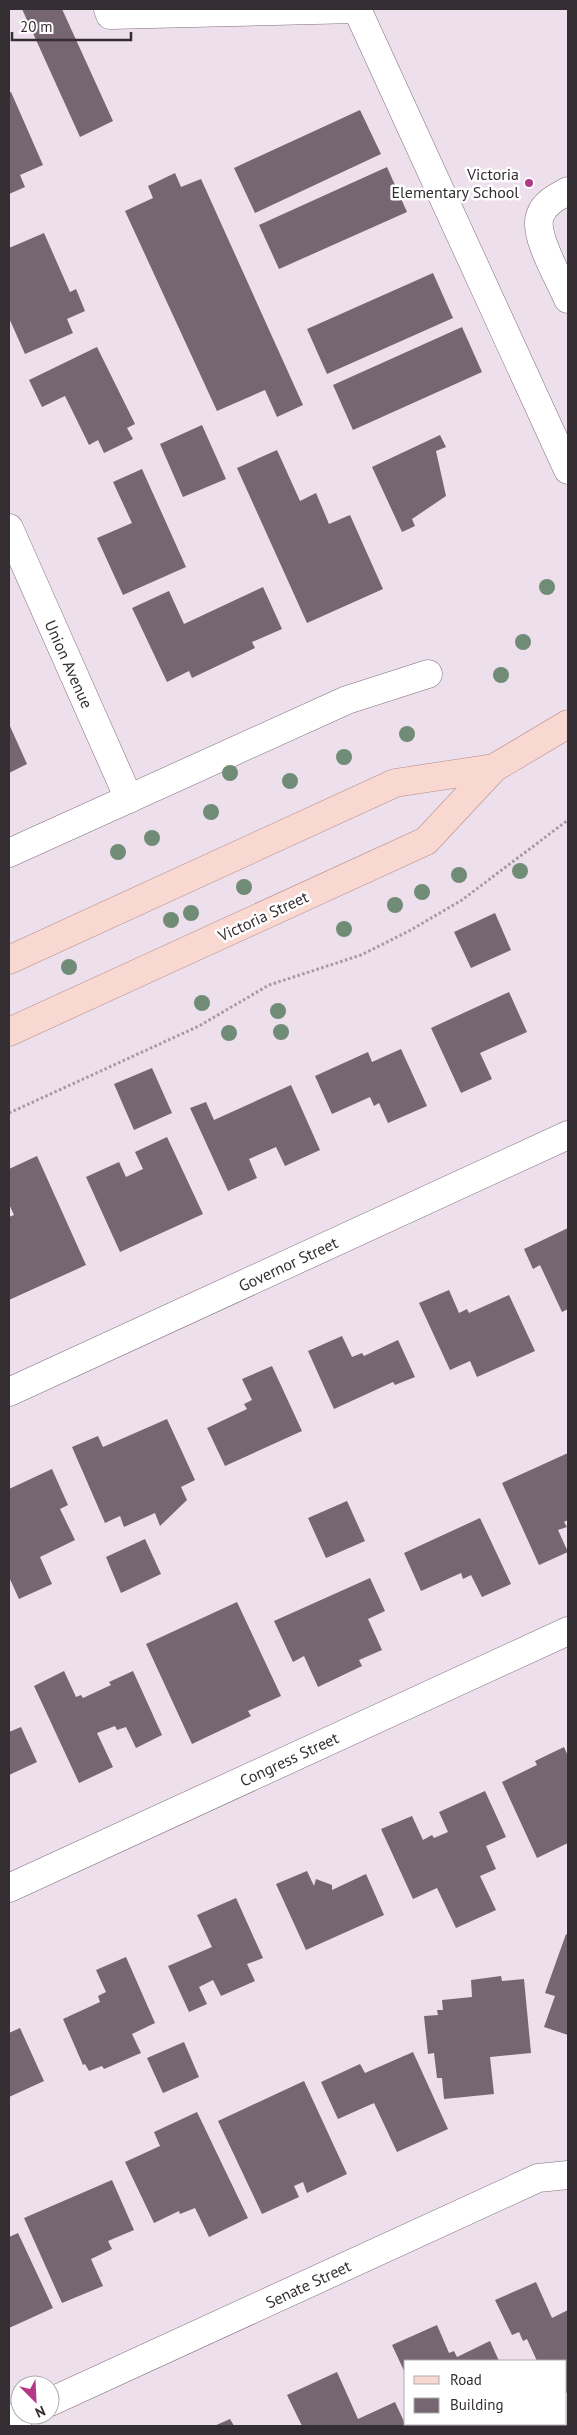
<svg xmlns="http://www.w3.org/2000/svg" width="577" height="2435" viewBox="0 0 577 2435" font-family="'PT Sans',sans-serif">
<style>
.building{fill:#756672}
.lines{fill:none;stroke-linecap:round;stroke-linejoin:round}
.minor-casing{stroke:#7d6f7c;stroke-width:29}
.major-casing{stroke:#b18c86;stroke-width:29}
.path{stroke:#a59aa4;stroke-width:3;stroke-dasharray:2.5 2.5;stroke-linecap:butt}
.minor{stroke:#fff;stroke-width:28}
.major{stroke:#f9d8d1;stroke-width:28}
.tree{fill:#708b76}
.poi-dot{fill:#b43888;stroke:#fff;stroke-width:2}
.labels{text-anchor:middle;stroke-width:5;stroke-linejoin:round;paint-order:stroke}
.poi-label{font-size:16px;fill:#342e33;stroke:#fff;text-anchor:end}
.street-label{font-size:16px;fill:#342e33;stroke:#fff}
</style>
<rect width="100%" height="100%" fill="#eedfed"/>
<g class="building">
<polygon points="22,9 62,9 113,121 80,137"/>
<polygon points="11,92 43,165 20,175 25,187 9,194 9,93"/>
<polygon points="360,110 381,154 255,213 234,168"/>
<polygon points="387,167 407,212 279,269 259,225"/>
<polygon points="175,173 181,187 201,179 303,405 277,417 265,390 217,411 125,211 153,198 148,186"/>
<polygon points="44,233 70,292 76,289 85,311 67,319 73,333 25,354 9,318 9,248"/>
<polygon points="433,273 453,318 327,374 307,329"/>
<polygon points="462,327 482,372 353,430 333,385"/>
<polygon points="97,347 135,424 127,428 133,439 104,453 98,440 89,445 65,396 42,407 29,380"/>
<polygon points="202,425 226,479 183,497 160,444"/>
<polygon points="440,435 446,447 436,451 446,496 412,519 415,526 402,532 372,467"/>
<polygon points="277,450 300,501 316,493 329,524 350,515 383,589 307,623 237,468"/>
<polygon points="142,469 186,567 123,595 97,538 132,523 113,482"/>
<polygon points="263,587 282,629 252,642 255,648 192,678 189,671 167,682 132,608 169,591 184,624"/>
<polygon points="9,724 27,764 9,773"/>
<polygon points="495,913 511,950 471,968 454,932"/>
<polygon points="509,992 527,1032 480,1053 492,1079 461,1093 431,1028"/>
<polygon points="401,1049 427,1106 388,1123 379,1103 374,1106 370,1097 332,1114 315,1076 368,1052 372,1062"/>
<polygon points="152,1068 172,1113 134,1130 114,1084"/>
<polygon points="291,1085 320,1150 285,1166 276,1147 249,1159 257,1178 228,1191 190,1108 206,1102 214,1120"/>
<polygon points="167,1137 203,1214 120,1252 86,1177 119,1162 126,1177 143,1169 135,1152"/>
<polygon points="37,1156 86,1265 9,1300 9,1217 14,1215 9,1204 9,1169"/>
<polygon points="568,1228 568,1309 562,1312 540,1265 533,1269 524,1249"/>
<polygon points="449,1290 459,1313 467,1309 469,1313 509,1295 535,1351 477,1377 470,1361 450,1370 419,1303"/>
<polygon points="342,1336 352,1357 362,1353 364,1356 398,1340 415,1377 395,1385 393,1382 334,1409 308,1351"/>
<polygon points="272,1366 302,1431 225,1466 207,1428 247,1409 244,1404 252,1400 242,1379"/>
<polygon points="167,1419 195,1480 181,1487 187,1500 160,1526 155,1513 124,1527 120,1516 105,1523 72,1447 98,1436 103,1447"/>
<polygon points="568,1453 568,1520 564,1522 567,1527 558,1530 568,1552 539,1565 502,1483"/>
<polygon points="52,1469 68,1505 60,1509 75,1540 40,1557 52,1584 19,1599 9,1577 9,1489"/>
<polygon points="347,1501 365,1541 326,1558 308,1518"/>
<polygon points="480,1518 511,1584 482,1597 471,1575 463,1579 461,1573 421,1591 404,1553"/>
<polygon points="145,1539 161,1574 121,1593 106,1557"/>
<polygon points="370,1578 385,1611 368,1619 382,1650 359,1660 362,1666 318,1687 304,1656 293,1662 274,1621"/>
<polygon points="237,1602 281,1696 248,1711 251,1716 192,1744 146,1644"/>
<polygon points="64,1671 76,1697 81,1695 83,1698 111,1685 109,1682 133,1671 162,1735 136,1748 126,1727 117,1730 115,1726 97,1733 113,1767 79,1783 34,1686"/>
<polygon points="21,1727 37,1762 9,1775 9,1732"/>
<polygon points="564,1747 568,1756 568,1843 537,1858 502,1782 537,1765 535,1761"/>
<polygon points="485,1791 506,1837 486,1846 496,1869 480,1876 496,1910 456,1928 437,1888 413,1899 381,1829 412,1816 423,1840 432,1835 434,1838 448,1832 439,1812"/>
<polygon points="307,1871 314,1886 316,1879 332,1885 332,1890 366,1874 384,1915 306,1950 276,1884"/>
<polygon points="236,1898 263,1958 247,1964 255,1981 221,1996 213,1980 199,1987 207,2004 189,2012 168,1966 212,1947 197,1915"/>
<polygon points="566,1934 568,1935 568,2035 544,2027 555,1996 545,1993"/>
<polygon points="126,1957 155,2023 132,2034 141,2053 104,2069 102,2066 89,2071 85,2064 83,2065 63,2019 100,2002 98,1996 106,1992 96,1970"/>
<polygon points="501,1976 502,1981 524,1979 531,2053 490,2057 494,2094 444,2099 442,2078 437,2078 434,2053 428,2054 424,2016 438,2015 437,2010 443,2010 442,2000 472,1997 471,1980"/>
<polygon points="20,2028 44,2081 9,2097 9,2033"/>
<polygon points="184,2042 199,2077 163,2093 147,2058"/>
<polygon points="413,2052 448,2129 397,2152 374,2103 338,2119 321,2082 360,2064 365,2073"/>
<polygon points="304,2081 347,2174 307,2193 303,2182 294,2186 299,2197 262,2214 218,2121"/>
<polygon points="197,2112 248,2218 209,2237 195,2208 180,2214 179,2211 154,2223 125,2162 160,2146 154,2132"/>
<polygon points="112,2180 134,2230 108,2241 112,2249 91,2259 103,2286 62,2303 24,2218"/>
<polygon points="18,2233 53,2308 9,2328 9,2237"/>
<polygon points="536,2282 552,2318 568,2310 568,2392 566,2393 566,2361 537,2361 527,2339 523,2341 519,2332 512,2335 495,2300"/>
<polygon points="437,2325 449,2353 454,2351 457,2357 490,2341 499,2361 406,2361 406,2375 392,2345"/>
<polygon points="337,2372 358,2419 395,2402 406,2426 302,2426 287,2395"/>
<polygon points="230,2419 234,2426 214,2426"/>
<polygon points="432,2424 471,2424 472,2426 434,2426"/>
</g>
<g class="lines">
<defs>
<g id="minor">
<polyline points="108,9 110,15 356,9"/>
<polyline points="357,9 568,470"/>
<path d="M568,191C557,197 544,203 540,216C533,235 560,280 568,299"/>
<polyline points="9,528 129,799"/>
<polyline points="9,853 347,700 428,674"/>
<polyline points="9,1392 568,1135"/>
<polyline points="9,1888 568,1631"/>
<polyline points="50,2402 538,2178 568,2175"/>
<polyline points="9,2420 21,2415"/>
</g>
<g id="major">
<polyline points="9,960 395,783 494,768"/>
<polyline points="9,1032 426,841 494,768 568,724"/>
</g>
</defs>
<use href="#minor" class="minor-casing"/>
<use href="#major" class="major-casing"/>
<polyline class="path" points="9,1113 199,1026 269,985 361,955 409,931 462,900 568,820"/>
<use href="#minor" class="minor"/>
<use href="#major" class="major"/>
</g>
<g class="tree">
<circle cx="547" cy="587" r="8"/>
<circle cx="523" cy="642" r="8"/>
<circle cx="501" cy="675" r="8"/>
<circle cx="407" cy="734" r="8"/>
<circle cx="344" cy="757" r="8"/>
<circle cx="230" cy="773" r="8"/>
<circle cx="290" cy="781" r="8"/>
<circle cx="211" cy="812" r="8"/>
<circle cx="152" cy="838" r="8"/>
<circle cx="118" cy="852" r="8"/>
<circle cx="520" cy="871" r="8"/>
<circle cx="459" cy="875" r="8"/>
<circle cx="244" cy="887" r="8"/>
<circle cx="422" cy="892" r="8"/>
<circle cx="395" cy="905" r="8"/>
<circle cx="191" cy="913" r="8"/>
<circle cx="171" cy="920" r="8"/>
<circle cx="344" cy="929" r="8"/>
<circle cx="69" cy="967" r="8"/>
<circle cx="202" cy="1003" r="8"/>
<circle cx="278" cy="1011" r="8"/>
<circle cx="281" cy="1032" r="8"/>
<circle cx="229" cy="1033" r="8"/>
</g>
<circle class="poi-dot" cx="529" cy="183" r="5"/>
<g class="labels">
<g class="poi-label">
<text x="519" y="180">Victoria<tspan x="519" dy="18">Elementary School</tspan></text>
</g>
<g class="street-label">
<text transform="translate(69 664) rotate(66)" y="6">Union Avenue</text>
<text transform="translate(263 916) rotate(-25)" y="6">Victoria Street</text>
<text transform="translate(288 1264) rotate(-25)" y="6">Governor Street</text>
<text transform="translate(289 1759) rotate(-25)" y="6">Congress Street</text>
<text transform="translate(308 2284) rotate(-25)" y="6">Senate Street</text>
</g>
</g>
<rect width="577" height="2435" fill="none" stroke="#342e33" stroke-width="20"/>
<rect x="404" y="2360" width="162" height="65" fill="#ffffff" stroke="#aeabad"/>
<rect x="414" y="2376" width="25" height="8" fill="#f9d8d1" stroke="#aeabad"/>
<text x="450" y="2385" font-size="15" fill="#342e33">Road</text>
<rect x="414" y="2398" width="25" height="15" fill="#756672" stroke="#aeabad"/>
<text x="450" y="2410" font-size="15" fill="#342e33">Building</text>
<g transform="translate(35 2400) rotate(156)"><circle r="24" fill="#ffffff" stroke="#aeabad"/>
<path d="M0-4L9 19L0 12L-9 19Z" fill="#b43888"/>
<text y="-8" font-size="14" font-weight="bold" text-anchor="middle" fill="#342e33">N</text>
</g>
<path d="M12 32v8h119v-8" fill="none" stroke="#342e33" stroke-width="2.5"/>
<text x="20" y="32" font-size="15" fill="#342e33" stroke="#ffffff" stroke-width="4" paint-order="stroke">20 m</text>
</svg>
